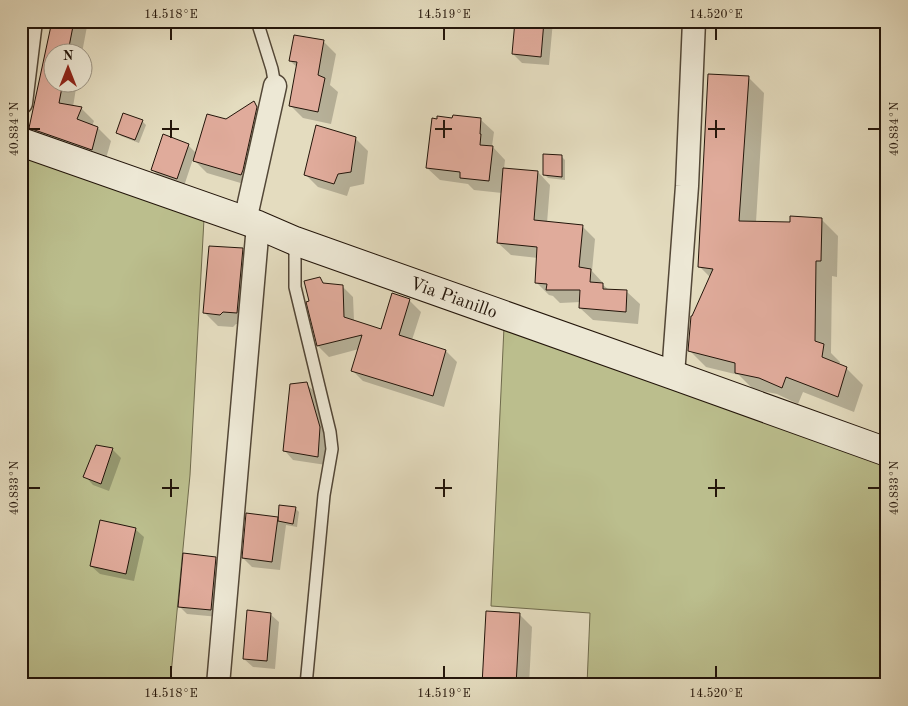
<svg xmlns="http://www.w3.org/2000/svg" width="908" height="706" viewBox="0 0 908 706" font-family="'Old Standard TT',serif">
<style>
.green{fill:#bbbe8d;stroke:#6f6a4c}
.shadow{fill:#0003}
.building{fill:#e0ab9b;stroke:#23150a}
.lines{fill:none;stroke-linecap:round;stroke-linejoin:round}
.lane-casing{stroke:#534737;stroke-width:14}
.street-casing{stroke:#534737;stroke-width:25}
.secondary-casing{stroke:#23150a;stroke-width:30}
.lane{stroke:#ede8d5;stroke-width:11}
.street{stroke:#ede8d5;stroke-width:22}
.secondary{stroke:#ede8d5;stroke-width:28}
.ticks{fill:none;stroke:#23150a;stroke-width:2}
.labels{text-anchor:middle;stroke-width:4;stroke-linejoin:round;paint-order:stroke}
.street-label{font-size:18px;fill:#23150a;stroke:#ede8d5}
.neatline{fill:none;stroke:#23150a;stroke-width:2}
.ticks-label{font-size:12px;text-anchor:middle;fill:#23150a}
</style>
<rect width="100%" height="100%" fill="#e4dcbf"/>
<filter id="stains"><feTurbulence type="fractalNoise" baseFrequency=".004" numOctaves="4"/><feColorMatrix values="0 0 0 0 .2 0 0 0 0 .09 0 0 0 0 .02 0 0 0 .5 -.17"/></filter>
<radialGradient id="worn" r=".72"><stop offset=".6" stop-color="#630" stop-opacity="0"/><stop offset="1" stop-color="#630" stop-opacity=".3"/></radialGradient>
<g class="green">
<polygon points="27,155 204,219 190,475 170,685 21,685 21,188"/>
<polygon points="504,327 887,465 887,685 587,685 590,613 491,606"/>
</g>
<g class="shadow">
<polygon points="54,21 88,21 82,53 52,52 52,82 77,82 73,107 81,108 94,121 92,126 98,128 111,141 105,162 43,141 31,128"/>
<polygon points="516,21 553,21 549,65 522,63 513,54"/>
<polygon points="323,41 336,54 330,85 338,92 331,124 303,118 290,105 297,67 290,61"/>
<polygon points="748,77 764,93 756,222 792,223 821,219 838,236 837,277 832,276 831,353 840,362 839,365 846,368 863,385 854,412 803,392 798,404 777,394 753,389 739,375 706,367 689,350 711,278 699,266"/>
<polygon points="254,103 266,115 254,187 207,173 193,159 184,186 160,178 153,170 188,145 197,154"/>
<polygon points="481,120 494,132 492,146 505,160 504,169 538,172 550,185 547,223 582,226 595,239 592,271 603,283 603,285 609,290 627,292 640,304 638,324 593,320 580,308 581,302 560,303 553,296 549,295 537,283 538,258 511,255 498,243 502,193 474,190 468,184 440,180 427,168"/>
<polygon points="142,121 146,125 139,143 121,136 117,132"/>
<polygon points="355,138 368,151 364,184 350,187 347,196 318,187 305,174"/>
<polygon points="561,156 565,160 565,180 548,178 544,174"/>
<polygon points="21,173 28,180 24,213 21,213"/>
<polygon points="242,249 255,262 250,325 236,324 233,327 218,326 205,313"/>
<polygon points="319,279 325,284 342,286 353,297 354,321 381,330 393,295 410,301 421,312 412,340 446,351 457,362 444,407 363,381 352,370 359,349 329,357 318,346 311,301"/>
<polygon points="306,384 315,392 328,437 326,465 293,460 285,451"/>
<polygon points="112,449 121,458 109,491 93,485 85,476"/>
<polygon points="295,508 299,512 297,527 286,525 280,570 252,567 243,558 277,518 279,520"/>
<polygon points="135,529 144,537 134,581 100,574 91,566"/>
<polygon points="215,558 223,565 219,617 187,614 180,607"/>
<polygon points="270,614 279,622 275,669 253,667 244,659"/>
<polygon points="519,614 532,627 529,685 483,685"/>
</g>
<g class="building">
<polygon points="52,21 74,21 68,52 52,52 52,82 63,82 59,103 82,107 77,119 98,127 92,150 29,128"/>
<polygon points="515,21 544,21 541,57 512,54"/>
<polygon points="294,35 324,40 318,75 325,78 318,112 289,106 297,62 289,61"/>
<polygon points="708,74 749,76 739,221 790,222 790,216 822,218 821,261 816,261 815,341 824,344 822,357 847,367 838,397 786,377 782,388 759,378 735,373 735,363 688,351 691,316 692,316 713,269 698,267"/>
<polygon points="254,101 257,107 243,170 241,175 193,161 207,114 226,119"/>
<polygon points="123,113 143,120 135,140 116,133"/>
<polygon points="453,115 481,118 480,134 481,134 480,145 493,146 489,181 460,178 460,172 426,168 432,118 437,119 437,116 452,118"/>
<polygon points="316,125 356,137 351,172 338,174 334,184 304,175"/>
<polygon points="163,134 189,144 177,179 151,170"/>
<polygon points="543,154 562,155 562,177 543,175"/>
<polygon points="503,168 538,171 534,220 583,225 579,267 591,269 590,282 603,283 603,289 627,290 626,312 579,308 580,290 546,290 547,284 535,283 537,247 497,243"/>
<polygon points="209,246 243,248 237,313 223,312 220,315 203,313"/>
<polygon points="320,277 323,283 343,285 344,317 381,329 392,293 410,299 399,335 446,350 433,396 351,371 362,335 317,346 306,302 309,301 304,281"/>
<polygon points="307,382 320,427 318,457 283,451 290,384"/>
<polygon points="96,445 113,448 101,484 83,477"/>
<polygon points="279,505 296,507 293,524 278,521"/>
<polygon points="246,513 278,517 272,562 242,558"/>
<polygon points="100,520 136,528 126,574 90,566"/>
<polygon points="183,553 216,557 211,610 178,607"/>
<polygon points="247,610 271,613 267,661 243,659"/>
<polygon points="486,611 520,613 516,685 482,685"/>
</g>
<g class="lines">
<defs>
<g id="lane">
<polyline points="257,21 272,69 275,86"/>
<polyline points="295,241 295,287 330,432 332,449 324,495 306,685"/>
</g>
<g id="street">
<polyline points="21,103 31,21"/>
<polyline points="245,221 275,86"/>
<polyline points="673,375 687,186 694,21"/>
<polyline points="218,685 258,225"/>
</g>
<g id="secondary">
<path id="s1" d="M21,142L258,225L295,241L673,375L887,452"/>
</g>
</defs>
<use href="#lane" class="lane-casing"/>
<use href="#street" class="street-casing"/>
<use href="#secondary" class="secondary-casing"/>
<use href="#lane" class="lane"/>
<use href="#street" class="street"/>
<use href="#secondary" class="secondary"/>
</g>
<path class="ticks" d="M171,28V40M444,28V40M716,28V40M171,120V138M444,120V138M716,120V138M28,129H40M162,129H179M435,129H452M708,129H725M868,129H880M171,479V497M444,479V497M716,479V497M28,488H40M162,488H179M435,488H452M708,488H725M868,488H880M171,666V678M444,666V678M716,666V678"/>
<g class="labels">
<g class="street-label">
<text dy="6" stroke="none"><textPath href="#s1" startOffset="460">Via Pianillo</textPath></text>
</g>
</g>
<rect width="908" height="706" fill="none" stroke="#e4dcbf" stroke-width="55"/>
<g transform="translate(68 68)"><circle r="24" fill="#ede8d5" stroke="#9c9484"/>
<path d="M0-4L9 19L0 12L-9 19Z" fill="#8f2418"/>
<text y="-8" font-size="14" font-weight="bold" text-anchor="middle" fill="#23150a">N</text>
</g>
<rect x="28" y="28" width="852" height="650" class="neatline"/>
<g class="ticks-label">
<text x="171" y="18">14.518°E</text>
<text x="444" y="18">14.519°E</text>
<text x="716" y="18">14.520°E</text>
<text transform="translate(14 129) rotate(-90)" y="4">40.834°N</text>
<text transform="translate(894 129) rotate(-90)" y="4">40.834°N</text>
<text transform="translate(14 488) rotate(-90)" y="4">40.833°N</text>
<text transform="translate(894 488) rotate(-90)" y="4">40.833°N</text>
<text x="171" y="697">14.518°E</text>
<text x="444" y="697">14.519°E</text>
<text x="716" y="697">14.520°E</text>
</g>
<rect width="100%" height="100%" filter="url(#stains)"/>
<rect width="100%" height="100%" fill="url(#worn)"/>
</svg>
